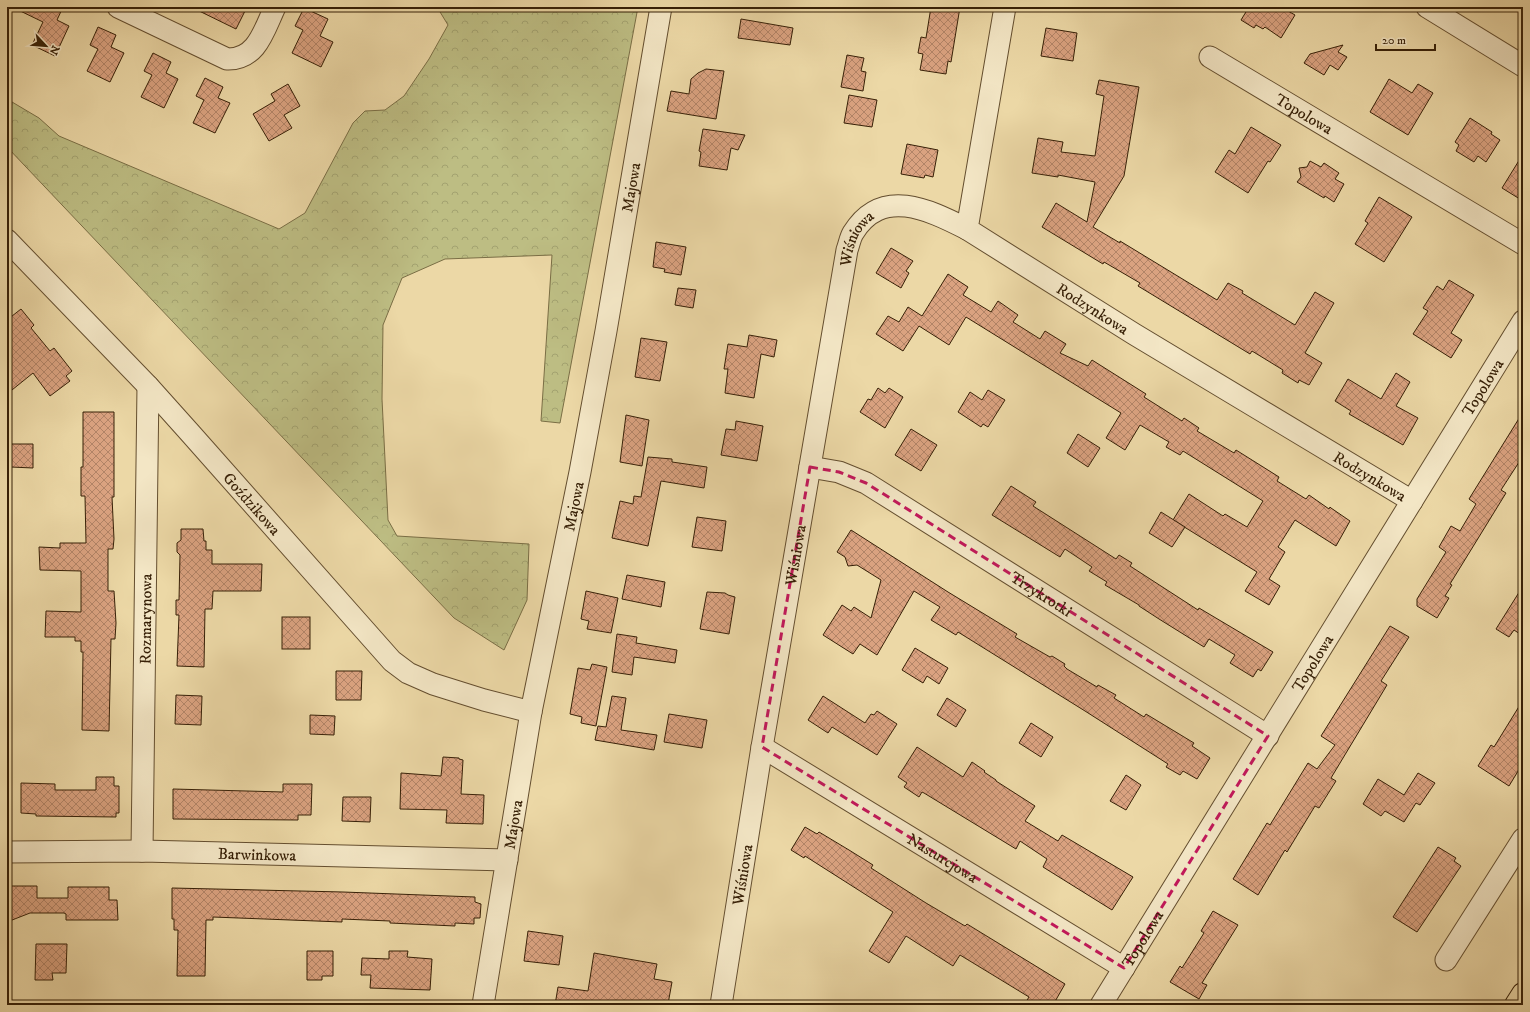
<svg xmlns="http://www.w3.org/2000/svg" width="1530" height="1012" viewBox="0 0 1530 1012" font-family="'IM FELL DW Pica',serif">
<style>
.forest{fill:url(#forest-crowns);stroke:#7a6e45}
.building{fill:url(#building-cross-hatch);stroke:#372007}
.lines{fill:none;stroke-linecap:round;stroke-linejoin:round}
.minor-casing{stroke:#644e2f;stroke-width:23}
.major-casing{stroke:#372007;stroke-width:24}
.minor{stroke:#f3e6c5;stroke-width:21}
.major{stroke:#ecd8a6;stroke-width:22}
.marked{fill:none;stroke:#c2185b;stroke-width:3;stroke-dasharray:8 5;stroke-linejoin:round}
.labels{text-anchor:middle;stroke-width:4;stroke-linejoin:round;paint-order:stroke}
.street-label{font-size:16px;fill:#372007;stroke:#f3e6c5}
</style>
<defs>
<pattern id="forest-crowns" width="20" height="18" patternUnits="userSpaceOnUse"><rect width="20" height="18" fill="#bdbd83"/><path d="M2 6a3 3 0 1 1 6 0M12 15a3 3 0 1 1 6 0" fill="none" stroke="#a3a270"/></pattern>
<pattern id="building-cross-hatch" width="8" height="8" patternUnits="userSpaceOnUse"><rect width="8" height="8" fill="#daa280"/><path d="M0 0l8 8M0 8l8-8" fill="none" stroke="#b28467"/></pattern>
</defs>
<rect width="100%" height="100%" fill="#ecd8a6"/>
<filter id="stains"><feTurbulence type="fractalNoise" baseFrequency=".005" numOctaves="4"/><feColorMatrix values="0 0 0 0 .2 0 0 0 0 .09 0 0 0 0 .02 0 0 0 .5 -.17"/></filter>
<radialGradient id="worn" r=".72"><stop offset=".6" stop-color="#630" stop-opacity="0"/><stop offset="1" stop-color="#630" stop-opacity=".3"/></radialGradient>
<polygon class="forest" points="437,7 638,7 560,423 541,421 552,255 445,259 402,278 383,325 382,399 388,520 397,536 529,544 527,600 504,650 454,618 7,147 7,99 39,118 59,136 279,229 305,213 353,123 365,111 385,110 404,96 429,59 448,25"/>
<g class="building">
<polygon points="12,7 63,7 57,20 69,26 55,56 32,45 43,22"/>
<polygon points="191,7 247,7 236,29"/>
<polygon points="931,7 960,7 951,62 948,61 946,74 920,70 923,54 918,53 921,37 926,38"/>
<polygon points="1249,7 1281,7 1295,15 1281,38 1265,27 1263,29 1256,25 1254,28 1241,20"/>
<polygon points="304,8 328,19 320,36 333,42 321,67 292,53 303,30 295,26"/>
<polygon points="741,19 793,28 790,45 738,38"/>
<polygon points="98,27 116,35 111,47 124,53 110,82 87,71 98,49 90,45"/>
<polygon points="1046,28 1077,33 1073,61 1041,56"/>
<polygon points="1343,45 1338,52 1347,57 1338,70 1330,65 1324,75 1304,63 1310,54"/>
<polygon points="153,53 171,62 166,73 178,79 164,108 141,97 152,75 144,71"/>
<polygon points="847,55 864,58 861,71 866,72 863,91 841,87"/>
<polygon points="706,69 724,71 716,119 667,111 671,91 689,94 691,79 698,73"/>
<polygon points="205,78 223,87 218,98 230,103 215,133 193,123 204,100 196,96"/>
<polygon points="1389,79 1412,93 1418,84 1433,93 1408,135 1370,112"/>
<polygon points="1099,80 1139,87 1124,176 1093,227 1120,243 1120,241 1217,300 1228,283 1243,291 1242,293 1295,325 1315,292 1334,303 1305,353 1322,363 1309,385 1299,380 1298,383 1282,373 1283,370 1252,351 1250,354 1138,286 1140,283 1104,262 1103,264 1042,227 1056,203 1087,222 1095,182 1058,175 1058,177 1032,173 1038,138 1063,142 1061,152 1095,156 1104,96 1096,94"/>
<polygon points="288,84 300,106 284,115 292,128 269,141 253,114 275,101 271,94"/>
<polygon points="849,95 877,100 872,127 844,123"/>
<polygon points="1470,118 1492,132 1491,134 1500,140 1486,162 1478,156 1474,162 1456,151 1459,145 1455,142"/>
<polygon points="1251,127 1281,145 1270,162 1268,161 1248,193 1215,172 1229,150 1235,154"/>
<polygon points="703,129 745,135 738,150 731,148 727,170 699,166 701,152 699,151"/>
<polygon points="907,144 938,150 933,177 925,175 924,178 901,174"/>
<polygon points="1523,154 1523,201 1502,188"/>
<polygon points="1310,161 1321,167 1324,163 1339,173 1335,179 1344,184 1334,202 1325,196 1324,198 1297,182 1301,177 1299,168 1307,167"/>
<polygon points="1379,197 1412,217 1384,262 1355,244 1368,223 1365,221"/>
<polygon points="656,242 686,247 681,275 664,272 665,269 653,267"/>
<polygon points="891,248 913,261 906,271 909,273 901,288 876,273"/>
<polygon points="948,274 968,287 963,295 991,312 998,301 1018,315 1013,322 1040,339 1045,331 1066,344 1060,353 1088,366 1092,360 1146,394 1144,397 1182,421 1184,418 1199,428 1197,431 1234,453 1236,450 1279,477 1277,481 1306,499 1309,495 1329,509 1330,507 1331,508 1350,521 1336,546 1295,520 1278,547 1285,552 1269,579 1280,586 1269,605 1245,591 1257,572 1173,520 1189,494 1223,516 1225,514 1247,527 1263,501 1183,451 1180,455 1166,447 1169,442 1140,425 1125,450 1106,438 1121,413 966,317 949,345 919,326 903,351 876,334 888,316 899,322 908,307 922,316"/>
<polygon points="1449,280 1474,295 1451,333 1462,340 1451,358 1413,334 1428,311 1423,308 1437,286 1443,290"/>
<polygon points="678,288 696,290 693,308 675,305"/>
<polygon points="21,309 34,325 31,328 50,351 54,348 72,371 66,376 70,381 50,396 33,373 7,394 7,320"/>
<polygon points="749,335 777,340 774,357 761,354 754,398 725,393 728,369 724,369 728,344 747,347"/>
<polygon points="641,338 667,342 660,381 635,377"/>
<polygon points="1396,373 1410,382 1396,406 1418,418 1403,445 1349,414 1351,411 1335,401 1348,379 1381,399"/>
<polygon points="878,388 885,393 889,388 903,397 885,428 860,412 868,399 871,400"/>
<polygon points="988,390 1005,400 988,427 983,424 981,427 958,412 970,392 982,400"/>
<polygon points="83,412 114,412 114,497 112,497 114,539 113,549 108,549 108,591 114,591 116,623 115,639 111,639 109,731 82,730 83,652 81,652 81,641 75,641 75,637 45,637 46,611 81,612 81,571 40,570 39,547 60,548 60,543 86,543 85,496 81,496 81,467 83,467"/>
<polygon points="1523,412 1523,456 1501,490 1506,493 1450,584 1452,585 1445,596 1449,598 1437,618 1417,606 1417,599 1446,552 1439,547 1451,526 1460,531 1476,504 1469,499"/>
<polygon points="626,415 649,420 642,466 620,462"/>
<polygon points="736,421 763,426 757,461 721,455 726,429 735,430"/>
<polygon points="911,429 937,445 921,471 895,455"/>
<polygon points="1078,434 1100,448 1088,467 1067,453"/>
<polygon points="11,444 33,444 33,468 11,467"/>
<polygon points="648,457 672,459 672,462 707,467 704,488 661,481 648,546 612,538 620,501 633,504 634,496 641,497"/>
<polygon points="1011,486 1036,502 1033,506 1116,559 1119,555 1132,563 1130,566 1198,610 1199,608 1273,652 1261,671 1258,669 1253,677 1230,663 1235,655 1209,639 1204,647 1159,619 1139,606 1139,605 1105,585 1107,582 1089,571 1092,567 1065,549 1060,557 992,515"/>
<polygon points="1161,512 1185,527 1172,547 1149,533"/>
<polygon points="697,517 726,521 722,551 692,547"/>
<polygon points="181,529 203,529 204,541 206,541 206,550 212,550 212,564 262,564 261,591 213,591 212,609 205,609 204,667 177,666 179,615 176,615 176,600 179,600 180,555 177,552 177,543 181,540"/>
<polygon points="851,530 948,592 1017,634 1015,637 1050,657 1052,656 1065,664 1064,666 1067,669 1097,687 1098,685 1116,695 1114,698 1144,717 1146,714 1194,743 1192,746 1210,758 1197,779 1183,771 1180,775 1166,767 1168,764 1085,711 958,632 956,635 931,620 940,607 914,591 877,655 860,644 853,654 823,635 842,605 851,611 854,607 871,618 881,580 857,565 848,566 845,557 837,552"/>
<polygon points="627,575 665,582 661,607 622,599"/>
<polygon points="1523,586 1523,636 1514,630 1509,637 1496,629"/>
<polygon points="586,591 618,598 611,633 587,629 589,621 581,619"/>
<polygon points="707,592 725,593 728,595 735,597 729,634 700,629"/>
<rect x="282" y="617" width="28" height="32"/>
<polygon points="1390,626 1409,637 1381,681 1387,685 1331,778 1336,781 1319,808 1315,806 1287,852 1285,850 1258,895 1233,879 1267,823 1270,825 1308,763 1317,769 1335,745 1321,736"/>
<polygon points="617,634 637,637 636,643 677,650 675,663 634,657 632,675 612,672"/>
<polygon points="915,648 948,668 939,684 927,676 923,683 902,670"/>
<polygon points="592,664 607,667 596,726 581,723 582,717 570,714 578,668 590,670"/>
<polygon points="336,671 362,671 361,700 336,700"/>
<polygon points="176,695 202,696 201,725 175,724"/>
<polygon points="612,696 626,698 621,730 657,735 654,750 595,740 598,726 606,727"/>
<polygon points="823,696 865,723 871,714 874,715 877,711 897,724 877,755 832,727 828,733 808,720"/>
<polygon points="947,698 966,710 956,727 937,715"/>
<polygon points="1523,700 1523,763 1509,786 1478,766 1491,745 1494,747"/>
<polygon points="669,714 707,720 702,748 664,742"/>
<polygon points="310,715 335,716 334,735 310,734"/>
<polygon points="1031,723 1053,737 1041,757 1019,743"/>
<polygon points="917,747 963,777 972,762 985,771 984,772 996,780 996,781 1035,806 1025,821 1058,841 1062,835 1133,877 1112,910 1043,867 1047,859 1020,841 1016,849 924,793 922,792 919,797 904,787 907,783 898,777"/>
<polygon points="443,757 459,758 459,759 463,760 461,794 484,795 483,824 446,823 447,810 400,809 401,773 441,776"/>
<polygon points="1418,773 1435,783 1420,805 1416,803 1404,822 1385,811 1381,816 1363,804 1378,779 1404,795"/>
<polygon points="1126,775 1141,785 1126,810 1110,801"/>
<polygon points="96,777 114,777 114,786 119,786 119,813 116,813 116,817 36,816 36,814 21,813 21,783 55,784 55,790 96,790"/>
<polygon points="283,784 312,784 311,815 298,815 298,820 173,819 173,789 283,792"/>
<polygon points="343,797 371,797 370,822 342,821"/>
<polygon points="805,827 817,834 819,832 849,850 873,865 871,868 926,903 965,926 967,924 1065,984 1053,1005 1024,1005 1029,997 960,955 953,966 906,936 889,963 869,951 893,912 805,856 804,858 791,850"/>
<polygon points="1438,847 1456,858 1454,861 1461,866 1417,932 1393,917"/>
<polygon points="7,886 37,886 37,898 68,898 68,887 109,887 109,900 117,900 118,920 66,920 66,914 64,913 30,913 7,922"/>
<polygon points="172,888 343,892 475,897 475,902 481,904 480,918 474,918 474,924 455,923 455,926 390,923 390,921 342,919 342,922 213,917 213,920 206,920 205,976 177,976 178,930 174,930 174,919 172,919"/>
<polygon points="1213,911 1238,925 1202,983 1207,985 1199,999 1170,982 1180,966 1182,968 1204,933 1201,931"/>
<polygon points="528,931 563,936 559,965 524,961"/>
<polygon points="36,944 67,944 66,973 52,973 53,980 35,980"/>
<polygon points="307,951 333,951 333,976 322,976 322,980 307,980"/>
<polygon points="389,951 408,951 407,957 432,959 430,990 370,988 371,975 361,975 362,958 389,959"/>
<polygon points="594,953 657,964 654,979 672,982 668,1004 651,1001 650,1005 555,1005 558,987 588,991"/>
</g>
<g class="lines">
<defs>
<g id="minor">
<path d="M118,7L227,59C257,60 264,30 275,7"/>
<path id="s1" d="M1005,7L967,229L1134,334L1412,501"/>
<polyline points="1427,7 1523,66"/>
<path id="s2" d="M1210,57L1523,244"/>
<path id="s3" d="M7,240L148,386L191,434L392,661L408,673L433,684L484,700L531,712"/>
<path id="s4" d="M810,467L839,472L866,483L1268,736"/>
<path id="s5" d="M762,747L1124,968"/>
<path id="s6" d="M142,851L148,386"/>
<path id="s7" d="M7,852L142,851L507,860"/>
<polyline points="1446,960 1523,839"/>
<path id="s8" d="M483,1005L531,712L580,472L606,331L661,7"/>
<path id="s9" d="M721,1005L762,747L847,250C849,245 850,238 853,233C882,186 929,210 967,229"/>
<path id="s10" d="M1101,1005L1523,321"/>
</g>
<polyline id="major" points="1516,1005 1523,994"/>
</defs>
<use href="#minor" class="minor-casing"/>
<use href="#major" class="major-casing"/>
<use href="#minor" class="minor"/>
<use href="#major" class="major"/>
</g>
<path class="marked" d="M810,467L839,472L866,483L1268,736L1124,968L762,747Z"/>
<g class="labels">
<g class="street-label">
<text dy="6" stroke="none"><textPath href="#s2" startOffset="110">Topolowa</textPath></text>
<text dy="6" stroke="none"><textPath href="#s8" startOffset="831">Majowa</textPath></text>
<text dy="6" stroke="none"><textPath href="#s9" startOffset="780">Wiśniowa</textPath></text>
<text dy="6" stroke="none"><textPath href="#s1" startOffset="374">Rodzynkowa</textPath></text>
<text dy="6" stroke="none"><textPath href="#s10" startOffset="726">Topolowa</textPath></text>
<text dy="6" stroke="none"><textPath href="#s1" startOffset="698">Rodzynkowa</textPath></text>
<text dy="6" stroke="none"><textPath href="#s3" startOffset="360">Goździkowa</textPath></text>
<text dy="6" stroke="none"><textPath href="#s8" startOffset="507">Majowa</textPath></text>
<text dy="6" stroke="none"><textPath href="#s9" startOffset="456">Wiśniowa</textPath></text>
<text dy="6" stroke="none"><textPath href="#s4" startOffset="266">Trzykrotki</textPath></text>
<text dy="6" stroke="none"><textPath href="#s6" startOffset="232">Rozmarynowa</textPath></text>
<text dy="6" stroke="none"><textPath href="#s10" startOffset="402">Topolowa</textPath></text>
<text dy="6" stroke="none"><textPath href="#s8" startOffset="183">Majowa</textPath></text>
<text dy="6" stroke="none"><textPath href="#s7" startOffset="250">Barwinkowa</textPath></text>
<text dy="6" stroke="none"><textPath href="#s5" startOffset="212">Nasturcjowa</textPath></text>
<text dy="6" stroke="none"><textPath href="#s9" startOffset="132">Wiśniowa</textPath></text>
<text dy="6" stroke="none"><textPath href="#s10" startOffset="78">Topolowa</textPath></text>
</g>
</g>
<rect width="1530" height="1012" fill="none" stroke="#ecd8a6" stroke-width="24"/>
<rect x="8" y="8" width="1514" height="996" fill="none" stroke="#372007" stroke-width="2"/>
<rect x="12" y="12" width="1506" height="988" fill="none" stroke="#372007"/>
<g transform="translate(46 46) rotate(116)" stroke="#f3e6c5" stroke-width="3" paint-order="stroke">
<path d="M0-3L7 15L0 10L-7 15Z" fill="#372007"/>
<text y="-6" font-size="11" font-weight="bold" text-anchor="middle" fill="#372007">N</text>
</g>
<path d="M1376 44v6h59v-6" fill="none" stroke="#372007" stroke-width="2"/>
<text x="1382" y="44" font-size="12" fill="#372007" stroke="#f3e6c5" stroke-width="3" paint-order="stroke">20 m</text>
<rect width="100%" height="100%" filter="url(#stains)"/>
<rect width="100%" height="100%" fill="url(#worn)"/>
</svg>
